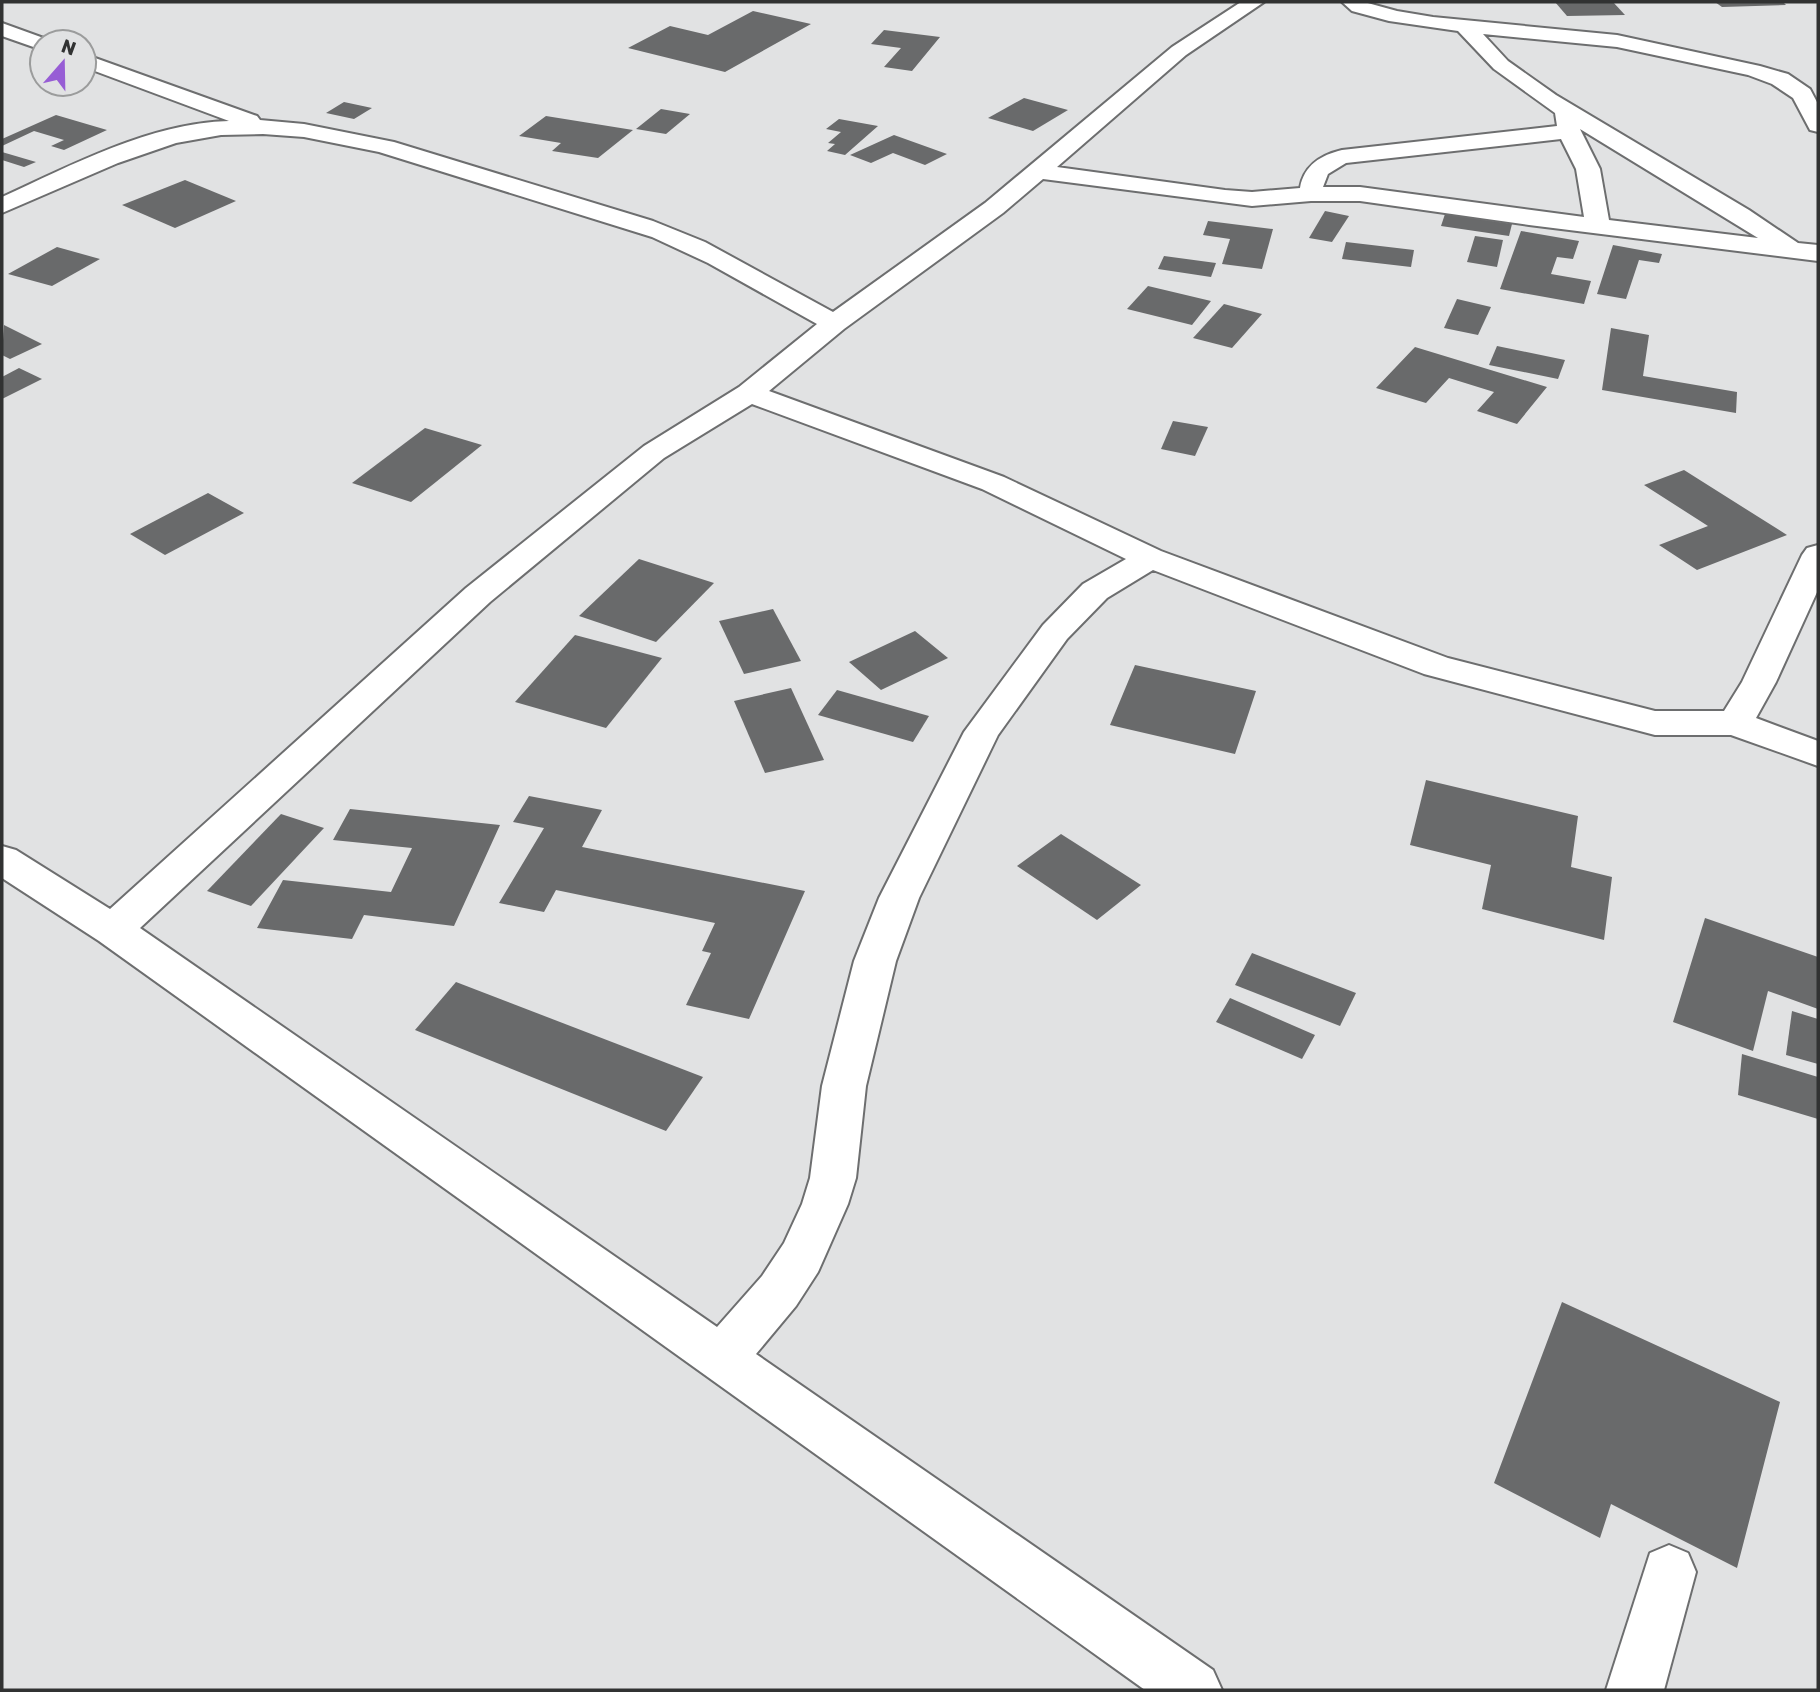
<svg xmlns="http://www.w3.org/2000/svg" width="1820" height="1692" viewBox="0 0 1820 1692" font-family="Rubik,sans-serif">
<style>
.building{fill:#696a6b}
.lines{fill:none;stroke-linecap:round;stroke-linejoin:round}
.minor-casing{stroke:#6d6e6f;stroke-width:4}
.minor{fill:#fff;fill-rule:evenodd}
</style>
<rect width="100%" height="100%" fill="#e1e2e3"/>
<g class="building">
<polygon points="1555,2 1613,2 1625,15 1567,16"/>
<polygon points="1715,2 1783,2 1786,5 1722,7"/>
<polygon points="753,11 811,24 725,72 628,48 670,26 708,35"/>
<polygon points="884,30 940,37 912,71 884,67 901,48 871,44"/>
<polygon points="1024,98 1068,110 1033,131 988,118"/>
<polygon points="344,102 372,108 354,119 326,113"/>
<polygon points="661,109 690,114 666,134 636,129"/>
<polygon points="56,115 107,130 64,150 51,146 64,140 34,131 2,146 2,139"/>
<polygon points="546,116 633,130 598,158 552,151 561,143 519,136"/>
<polygon points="839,119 878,126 845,155 827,151 835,144 828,143 841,132 826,129"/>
<polygon points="894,135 947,154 925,165 893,153 871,163 850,155"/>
<polygon points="2,152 36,162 24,167 2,160"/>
<polygon points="185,180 236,201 175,228 122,205"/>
<polygon points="1325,211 1349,216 1332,242 1309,238"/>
<polygon points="1445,214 1512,224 1509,236 1441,226"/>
<polygon points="1208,221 1273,229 1262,269 1222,264 1230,239 1203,235"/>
<polygon points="1521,231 1579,241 1573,259 1557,257 1551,274 1591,281 1584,304 1500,289"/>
<polygon points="1475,236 1503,240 1497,267 1467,262"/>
<polygon points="1346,242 1414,250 1411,267 1342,259"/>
<polygon points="1613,245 1662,254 1659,263 1639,260 1626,299 1597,294"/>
<polygon points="57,247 100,259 52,286 8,274"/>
<polygon points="1164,256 1216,263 1211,277 1158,269"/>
<polygon points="1148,286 1211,301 1192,325 1127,309"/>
<polygon points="1457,299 1491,307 1478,335 1444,328"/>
<polygon points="1224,304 1262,314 1232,348 1193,338"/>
<polygon points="4,325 42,344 10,359 2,355"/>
<polygon points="1611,328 1649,335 1643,376 1737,392 1736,413 1602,390"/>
<polygon points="1497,346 1565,360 1558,379 1489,365"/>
<polygon points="1415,347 1547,387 1517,424 1477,411 1494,392 1449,378 1426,403 1376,388"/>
<polygon points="19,368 42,379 2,399 2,377"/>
<polygon points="1173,421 1208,427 1195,456 1161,449"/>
<polygon points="425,428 482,445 411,502 352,483"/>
<polygon points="1684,470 1787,535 1697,570 1659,545 1708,526 1644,485"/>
<polygon points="208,493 244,513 165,555 130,534"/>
<polygon points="639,559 714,583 656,642 579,616"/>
<polygon points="773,609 801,661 744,674 719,621"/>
<polygon points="915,631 948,658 881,690 849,662"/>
<polygon points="575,635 662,658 606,728 515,702"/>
<polygon points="1135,665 1256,691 1235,754 1110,725"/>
<polygon points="791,688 824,760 765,773 734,701"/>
<polygon points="837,690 929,716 913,742 818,715"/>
<polygon points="1426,780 1578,816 1571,867 1612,877 1604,940 1482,909 1491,865 1410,845"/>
<polygon points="529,796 602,810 582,847 805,891 749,1019 686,1005 711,953 702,951 715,923 556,890 544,912 499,903 544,828 513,822"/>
<polygon points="350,809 500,825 454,926 364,915 352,939 257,928 283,880 391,892 412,848 333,840"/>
<polygon points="281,814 324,828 251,906 207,891"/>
<polygon points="1061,834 1141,885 1097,920 1017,866"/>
<polygon points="1705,918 1818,957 1818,1009 1768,991 1753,1051 1673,1022"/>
<polygon points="1252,953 1356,993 1340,1026 1235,985"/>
<polygon points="456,982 703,1077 666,1131 415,1030"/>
<polygon points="1230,998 1315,1035 1302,1059 1216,1022"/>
<polygon points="1792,1011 1818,1019 1818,1064 1786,1055"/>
<polygon points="1742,1054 1818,1077 1818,1119 1738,1095"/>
<polygon points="1562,1302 1780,1402 1737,1568 1611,1504 1600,1538 1494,1483"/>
</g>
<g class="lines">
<defs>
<g id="minor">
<path d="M1241,2H1264L1186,55L1057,167L1225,190L1252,192L1300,188C1304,165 1321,155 1342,150L1557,126L1555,113L1494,69L1458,31L1389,21L1352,11L1342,2H1364L1397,11L1433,17L1617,35L1760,66L1788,74L1810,89L1818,104V132L1810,130L1793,98L1772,84L1748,75L1617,47L1483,34L1508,61L1556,95L1749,210L1798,243L1818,245V261L1529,225L1360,201H1311L1252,206L1043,179L1003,213L844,329L769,391L1004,477L1161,551L1448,658L1655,711H1724L1742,682L1802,555L1807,548L1818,545V590L1776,682L1756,718L1818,741V766L1731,735H1655L1424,674L1153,570L1107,598L1067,639L998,735L919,898L896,961L866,1086L856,1178L848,1204L818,1272L796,1306L756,1354L1213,1670L1222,1690H1145L99,941L2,878V846L16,850L110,909L466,588L644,446L739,387L817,324L708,263L652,237L379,152L304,137L263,134L221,135L176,143L118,163L2,213V197C72,165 150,123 229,121L84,67V54L257,116L260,120L304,124L394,142L653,221L705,242L833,312L985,203L1172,47ZM1580,129L1758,238L1609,220L1600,169ZM1561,139L1576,169L1584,217L1360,187H1323L1328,174L1346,163ZM752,404L982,489L1126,559L1083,584L1043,625L964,732L879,898L854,961L822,1086L810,1178L802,1204L784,1243L762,1276L717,1327L140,928L490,602L664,458Z"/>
<polygon points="2,23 49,40 51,42 42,42 42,50 2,36"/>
<polygon points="1669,1545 1688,1553 1696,1572 1664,1690 1606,1690 1650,1553"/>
</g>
</defs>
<use href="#minor" class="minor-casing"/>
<use href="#minor" class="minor"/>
</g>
<rect width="1820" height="1692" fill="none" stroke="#313232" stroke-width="7"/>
<g transform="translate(63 63) rotate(20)"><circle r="33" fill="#e1e2e3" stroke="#9b9c9c" stroke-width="2"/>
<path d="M0-5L12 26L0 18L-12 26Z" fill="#975dd5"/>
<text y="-10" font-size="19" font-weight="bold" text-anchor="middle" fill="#313232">N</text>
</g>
</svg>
